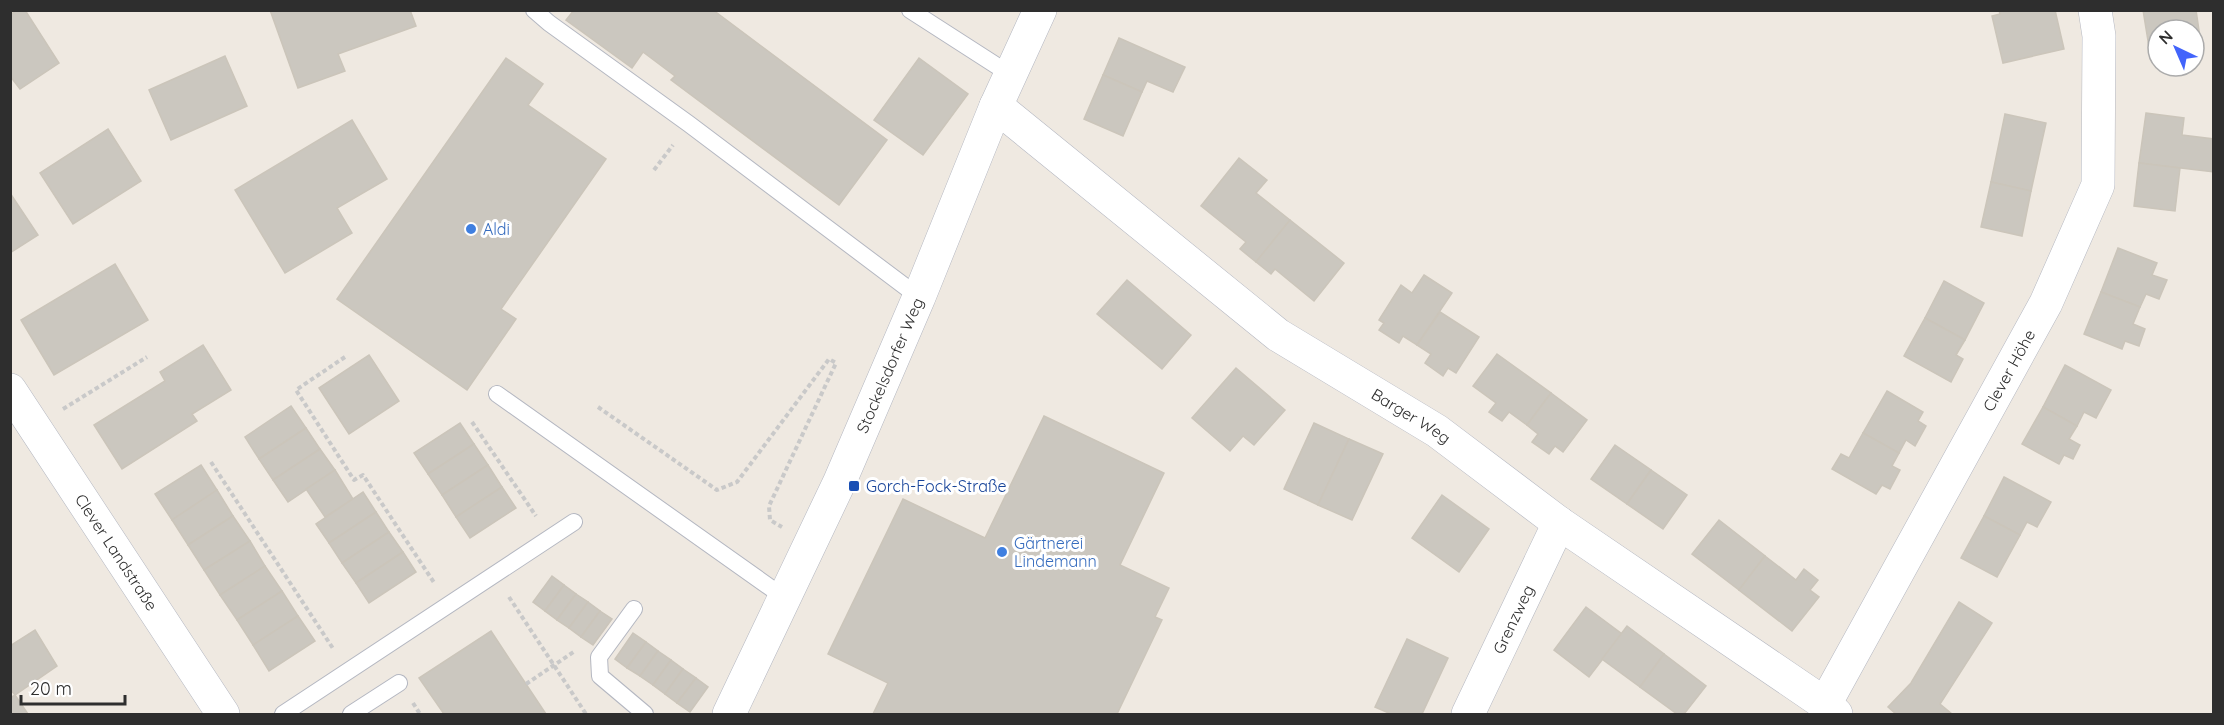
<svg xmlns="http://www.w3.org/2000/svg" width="2224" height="725" viewBox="0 0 2224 725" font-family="Quicksand,sans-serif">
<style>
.building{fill:#cbc7bf;stroke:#cbc5ba;stroke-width:1.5}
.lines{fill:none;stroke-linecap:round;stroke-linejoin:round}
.service-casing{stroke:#b4b7c1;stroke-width:18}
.minor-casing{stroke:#b4b7c1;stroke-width:34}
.path{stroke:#c9c9c9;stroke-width:4;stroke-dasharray:4.5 3;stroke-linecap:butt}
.service{stroke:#fff;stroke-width:16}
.minor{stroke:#fff;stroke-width:33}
.shop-dot{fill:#3f7fe0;stroke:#fff;stroke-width:2}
.transit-dot{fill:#1a4fb4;stroke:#fff;stroke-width:2}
.labels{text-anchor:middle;stroke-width:6;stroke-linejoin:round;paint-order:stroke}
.shop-label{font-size:16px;fill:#366cbe;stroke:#fff;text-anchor:start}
.street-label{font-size:16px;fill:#2e2e2e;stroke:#fff}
.transit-label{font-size:16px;fill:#164399;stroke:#fff;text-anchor:start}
</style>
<rect width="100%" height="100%" fill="#efe9e1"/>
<g class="building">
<polygon points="17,10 25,10 59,63 20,89 10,76 10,15"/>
<polygon points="270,10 410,10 416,26 338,54 345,71 298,88"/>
<polygon points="574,10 713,10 887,140 839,205 671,80 675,76 643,52 632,68 566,20"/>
<polygon points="1999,10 2055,10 2064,49 2003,63 1992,16 2000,14"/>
<polygon points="2143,10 2196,10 2201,44 2194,45 2194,30 2158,30 2158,51 2150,53"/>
<polygon points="1119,38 1185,67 1173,92 1147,81 1142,92 1103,75"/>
<polygon points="225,56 247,106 171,140 149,90"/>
<polygon points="506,58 543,84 528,105 606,159 501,309 516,319 467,390 337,299"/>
<polygon points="919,58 968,94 923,155 874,120"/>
<polygon points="1103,75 1142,92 1123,136 1084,119"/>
<polygon points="2146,113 2184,118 2182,135 2214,139 2214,172 2139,163"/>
<polygon points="2005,114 2046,123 2031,191 1991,182"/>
<polygon points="352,120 387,179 337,208 352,233 285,273 235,190"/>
<polygon points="108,129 141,181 73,224 40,173"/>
<polygon points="1239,158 1267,180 1256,193 1290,220 1256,262 1240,249 1246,242 1201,206"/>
<polygon points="2139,163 2180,168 2175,211 2134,206"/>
<polygon points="1991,182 2031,191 2022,236 1981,227"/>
<polygon points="10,193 38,235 10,253"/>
<polygon points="1290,220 1344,263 1314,301 1275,269 1271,274 1256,262"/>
<polygon points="2118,248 2157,263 2152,275 2167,280 2159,299 2146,294 2140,307 2101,292"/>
<polygon points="115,264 148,320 54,375 21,320"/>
<polygon points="1424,275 1452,293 1417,345 1403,336 1399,343 1379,330 1384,323 1379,320 1401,285 1412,293"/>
<polygon points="1127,280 1191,335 1162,369 1097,314"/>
<polygon points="1944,281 1984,303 1965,340 1925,318"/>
<polygon points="2101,292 2140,307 2133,324 2145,329 2139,346 2125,341 2122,349 2084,334"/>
<polygon points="1440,312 1479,337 1456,373 1448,368 1443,376 1425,363 1431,354 1417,345"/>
<polygon points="1925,318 1965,340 1956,355 1963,359 1951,382 1904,356"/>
<polygon points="203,345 231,390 192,414 197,421 122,469 94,425 165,381 160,372"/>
<polygon points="1497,354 1551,393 1527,425 1509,412 1502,421 1489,412 1496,403 1473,386"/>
<polygon points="369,355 399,401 349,434 319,388"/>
<polygon points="2065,365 2111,390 2096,418 2084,412 2077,426 2043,407"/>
<polygon points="1236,368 1285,410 1254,445 1243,436 1230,451 1192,418"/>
<polygon points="1887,391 1923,412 1918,421 1926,426 1915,446 1906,440 1899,453 1863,433"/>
<polygon points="1551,393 1587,420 1563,452 1555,446 1549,454 1532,442 1538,434 1527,425"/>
<polygon points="291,406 306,428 259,459 245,437"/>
<polygon points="2043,407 2077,426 2069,439 2080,445 2073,459 2064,455 2059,464 2022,444"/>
<polygon points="1044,416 1164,473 1120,565 1169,588 1155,617 1162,620 1117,714 873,714 888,683 828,654 903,499 985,538"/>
<polygon points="460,423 474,444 428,474 414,453"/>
<polygon points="1314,423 1349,439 1318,505 1284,489"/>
<polygon points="306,428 320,449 273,480 259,459"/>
<polygon points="1863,433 1899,453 1892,466 1900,470 1890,489 1882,485 1876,494 1832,469 1841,454 1849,458"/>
<polygon points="1349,439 1383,454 1352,520 1318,505"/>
<polygon points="474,444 488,465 442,495 428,474"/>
<polygon points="1615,445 1651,470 1627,504 1591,479"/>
<polygon points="320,449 335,470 288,502 273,480"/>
<polygon points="201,465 217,490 172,520 155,494"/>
<polygon points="488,465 502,487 456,517 442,495"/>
<polygon points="335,470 353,499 325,517 306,489"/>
<polygon points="1651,470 1687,495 1663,529 1627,504"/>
<polygon points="2004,477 2051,502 2037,527 2027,522 2020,535 1984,516"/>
<polygon points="502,487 516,508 470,538 456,517"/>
<polygon points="217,490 233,516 188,545 172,520"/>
<polygon points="363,492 376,512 329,543 316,524"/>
<polygon points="1442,495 1489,529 1459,572 1412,538"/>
<polygon points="376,512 389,532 342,563 329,543"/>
<polygon points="233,516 250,541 204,570 188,545"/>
<polygon points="1984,516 2020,535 1997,577 1961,558"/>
<polygon points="1719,520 1765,556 1739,590 1692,554"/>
<polygon points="389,532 403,552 356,583 342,563"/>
<polygon points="250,541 265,566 220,595 204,570"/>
<polygon points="403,552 416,572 369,603 356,583"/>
<polygon points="1765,556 1796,580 1804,569 1818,580 1810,590 1819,597 1792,631 1739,590"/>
<polygon points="265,566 282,591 237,620 220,595"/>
<polygon points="552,576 564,585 545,611 533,602"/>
<polygon points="564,585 576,594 557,620 545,611"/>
<polygon points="282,591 298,616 253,645 237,620"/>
<polygon points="576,594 588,602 569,628 557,620"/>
<polygon points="588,602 600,611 581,637 569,628"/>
<polygon points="1959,602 1992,623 1940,704 1952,714 1896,714 1888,707 1911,683"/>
<polygon points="1586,607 1622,634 1589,677 1554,650"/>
<polygon points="600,611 612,619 593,645 581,637"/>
<polygon points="298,616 315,641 269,671 253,645"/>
<polygon points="1627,626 1664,654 1640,687 1602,659"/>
<polygon points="35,630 57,666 15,695 10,689 10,646"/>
<polygon points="491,631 526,684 546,714 444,714 419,678"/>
<polygon points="633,633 646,642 627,668 615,659"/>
<polygon points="1407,639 1448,658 1422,714 1391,714 1375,707"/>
<polygon points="646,642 658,651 640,676 627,668"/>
<polygon points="658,651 671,660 653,685 640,676"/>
<polygon points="1664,654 1706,686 1684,714 1677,714 1640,687"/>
<polygon points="671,660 683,669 665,694 653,685"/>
<polygon points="683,669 696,678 677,703 665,694"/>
<polygon points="696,678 708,687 690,712 677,703"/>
<polygon points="15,695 28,714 10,714 10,698"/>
</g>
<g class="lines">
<defs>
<g id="service">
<polyline points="534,10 549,23 689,124 919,297"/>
<polyline points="910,10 1011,75"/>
<polyline points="497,394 785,598"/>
<polyline points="634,609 599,657 600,676 645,714"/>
<polyline points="283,714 574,522"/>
<polyline points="351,714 399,683"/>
</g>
<g id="minor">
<path id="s1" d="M996,106L1278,335L1437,431L1559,523L1825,704L1836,714"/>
<path id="s2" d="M10,390L223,714"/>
<path id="s3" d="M1825,704L2046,303L2098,185L2099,36L2095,10"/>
<path id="s4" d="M729,714L840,481L919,297L996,106L1040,10"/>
<path id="s5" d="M1468,714L1559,523"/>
</g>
</defs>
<use href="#service" class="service-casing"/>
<use href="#minor" class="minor-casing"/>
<g class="path">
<polyline points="654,170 673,145"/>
<polyline points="345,357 296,390 354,480 363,475 435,584"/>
<polyline points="598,407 717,490 737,482 829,359 836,363 769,506 770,520 782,527"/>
<polyline points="63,409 147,357"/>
<polyline points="472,422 536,516"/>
<polyline points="211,462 334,650"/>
<polyline points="509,597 586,714"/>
<polyline points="526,684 575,651"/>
<polyline points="413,703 420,714"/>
</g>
<use href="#service" class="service"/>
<use href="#minor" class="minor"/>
</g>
<g class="shop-dot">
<circle cx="471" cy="229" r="6"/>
<circle cx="1002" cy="552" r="6"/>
</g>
<rect class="transit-dot" x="848" y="480" width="12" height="12" rx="3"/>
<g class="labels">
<g class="shop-label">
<text x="483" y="235">Aldi</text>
<text x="1014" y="549">Gärtnerei<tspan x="1014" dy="18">Lindemann</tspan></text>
</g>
<g class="street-label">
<text dy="6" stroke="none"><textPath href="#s4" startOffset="384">Stockelsdorfer Weg</textPath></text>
<text dy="6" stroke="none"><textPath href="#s3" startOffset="381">Clever Höhe</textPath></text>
<text dy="6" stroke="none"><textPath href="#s1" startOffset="519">Barger Weg</textPath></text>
<text dy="6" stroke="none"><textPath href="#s2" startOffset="194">Clever Landstraße</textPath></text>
<text dy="6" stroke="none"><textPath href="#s5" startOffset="105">Grenzweg</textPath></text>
</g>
<g class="transit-label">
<text x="866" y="492">Gorch-Fock-Straße</text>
</g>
</g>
<rect width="2224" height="725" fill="none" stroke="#2e2e2e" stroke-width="24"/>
<g transform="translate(2176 48) rotate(316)"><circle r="28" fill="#ffffff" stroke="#ababab" stroke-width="1.5"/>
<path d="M0-4.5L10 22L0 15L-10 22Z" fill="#4264fb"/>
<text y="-9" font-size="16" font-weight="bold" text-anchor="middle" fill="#2e2e2e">N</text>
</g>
<path d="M21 695v9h104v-9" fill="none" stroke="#2e2e2e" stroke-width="3"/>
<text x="30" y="695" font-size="18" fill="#2e2e2e" stroke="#ffffff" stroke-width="4.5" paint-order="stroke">20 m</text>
</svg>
